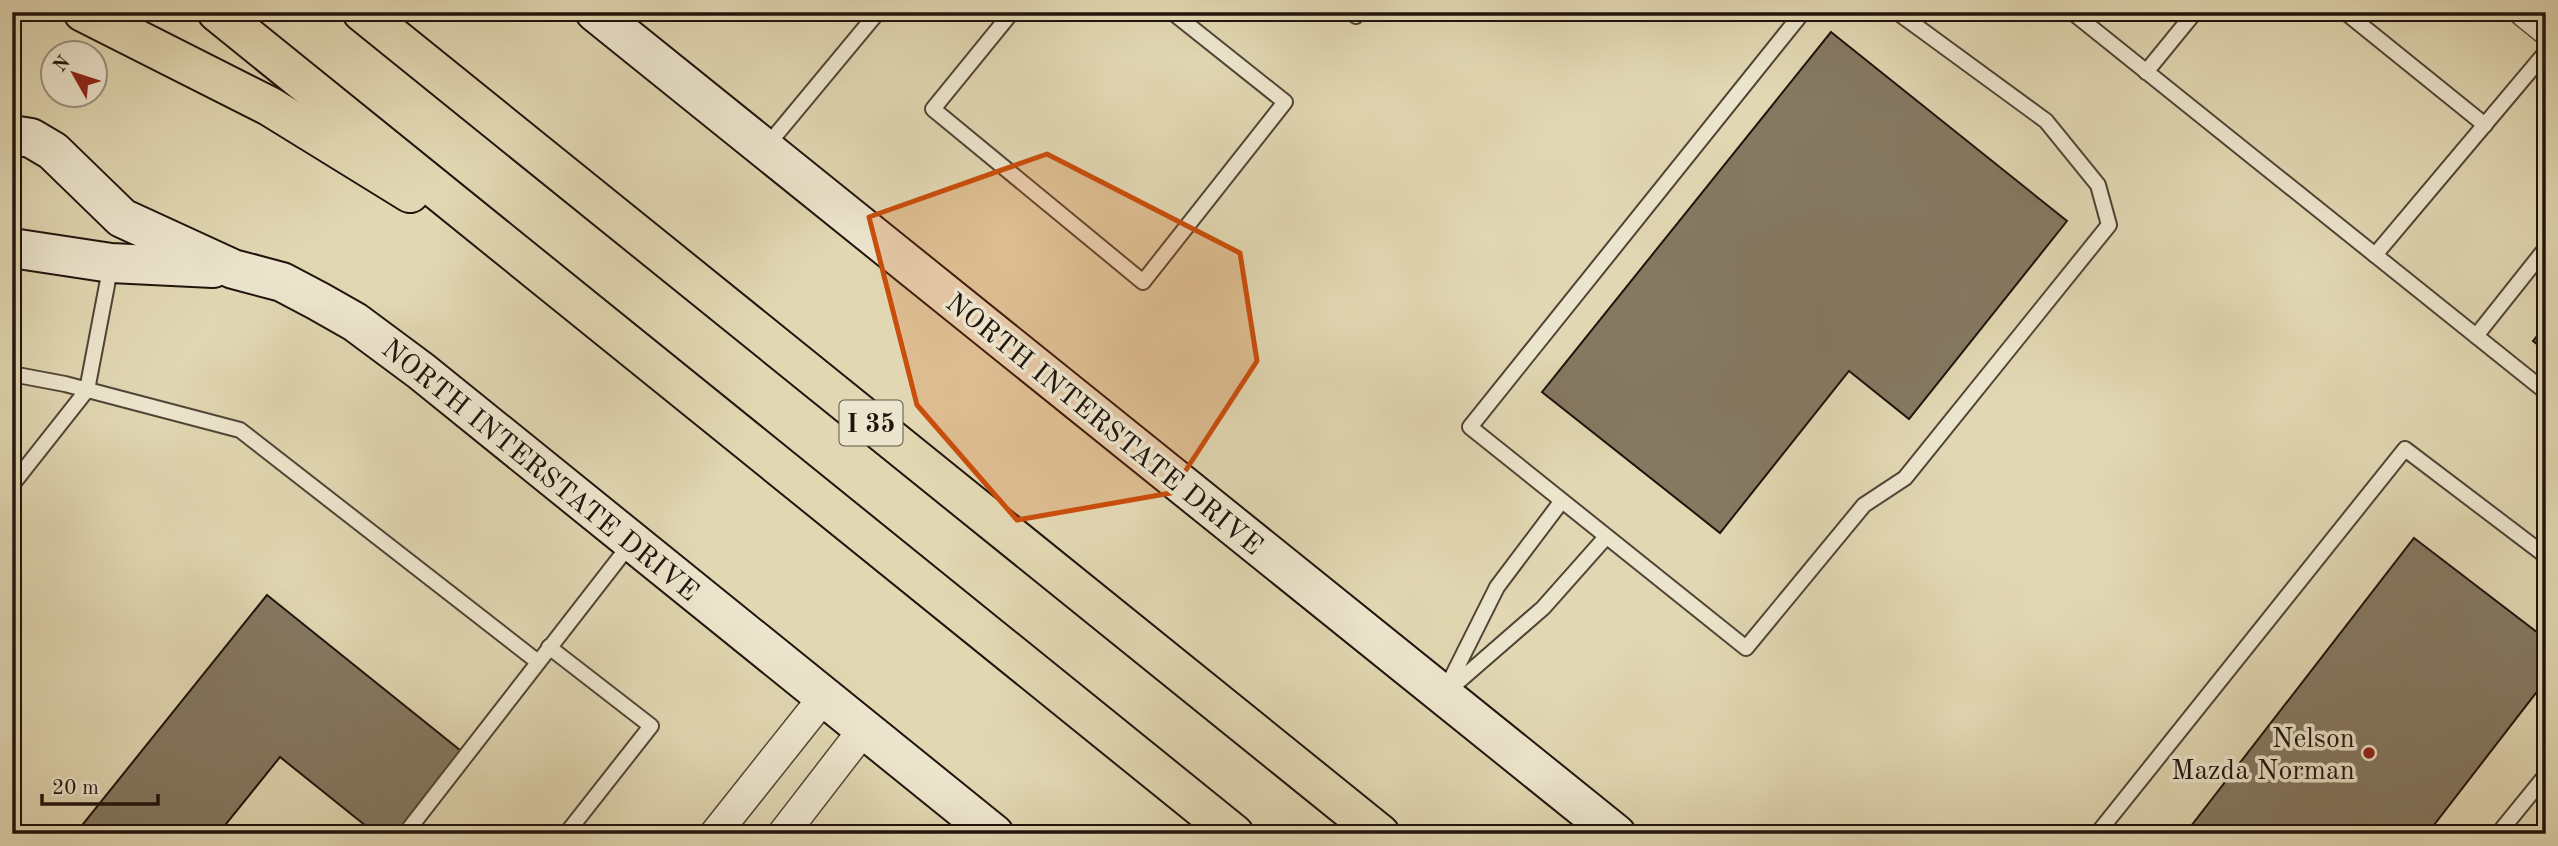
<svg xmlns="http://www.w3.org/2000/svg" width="2558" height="846" viewBox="0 0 2558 846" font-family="'Old Standard TT',serif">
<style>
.building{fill:#857962;stroke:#21130c;stroke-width:2}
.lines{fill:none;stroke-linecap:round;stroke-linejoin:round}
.lane-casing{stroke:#514436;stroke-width:18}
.street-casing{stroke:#514436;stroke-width:33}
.secondary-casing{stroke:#21130c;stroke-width:42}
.highway-casing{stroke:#21130c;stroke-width:42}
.lane{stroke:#ece5cd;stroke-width:14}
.street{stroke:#ece5cd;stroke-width:30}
.secondary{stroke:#ece5cd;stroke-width:38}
.highway{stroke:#e1d7b2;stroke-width:38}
.marked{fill:#ca4e0c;fill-opacity:0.2;stroke:#ca4e0c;stroke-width:5;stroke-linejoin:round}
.poi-dot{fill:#8f2418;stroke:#ece5cd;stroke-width:2.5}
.labels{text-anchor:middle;stroke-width:7;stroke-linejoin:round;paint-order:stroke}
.shield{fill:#ece5cd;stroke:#5e5246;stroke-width:2}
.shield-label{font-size:26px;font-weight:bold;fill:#21130c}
.street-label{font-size:28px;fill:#21130c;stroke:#ece5cd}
.poi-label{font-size:28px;fill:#21130c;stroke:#ece5cd;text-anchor:end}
</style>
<rect width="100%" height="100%" fill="#e1d7b2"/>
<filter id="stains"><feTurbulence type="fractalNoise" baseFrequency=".00286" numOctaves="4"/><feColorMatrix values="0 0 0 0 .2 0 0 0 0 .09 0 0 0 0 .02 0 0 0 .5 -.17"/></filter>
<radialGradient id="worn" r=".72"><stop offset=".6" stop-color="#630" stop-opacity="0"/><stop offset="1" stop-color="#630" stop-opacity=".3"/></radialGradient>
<g class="building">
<polygon points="1831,32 2067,221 1909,419 1849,371 1720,533 1542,392"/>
<polygon points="2546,325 2546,351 2533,341"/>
<polygon points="2414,538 2546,639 2546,680 2427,834 2201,834 2191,826"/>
<polygon points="267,595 466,755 402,834 376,834 280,757 218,834 86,834 79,829"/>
</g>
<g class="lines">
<defs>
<g id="lane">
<polyline points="1012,12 933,109 1143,282 1285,102 1172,12"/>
<polyline points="1351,12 1356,16 1359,12"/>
<polyline points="1803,12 1470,427 1746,648 1864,505 1905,478 2109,225 2098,185 2046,121 1897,12"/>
<polyline points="2072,12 2546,392"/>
<polyline points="2345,12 2485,125"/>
<polyline points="2146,72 2195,12"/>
<polyline points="765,148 878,12"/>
<polyline points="2375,255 2546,52"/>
<polyline points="2476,336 2546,248"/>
<polyline points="12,374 65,384 240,430 538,662"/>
<polyline points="12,485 87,390 111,264"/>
<polyline points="1561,502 1497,587 1443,695 1543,608 1606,537"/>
<polyline points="549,647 651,726 566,834"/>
<polyline points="405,834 631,543"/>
<polyline points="2097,834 2405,449 2546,556"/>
<polyline points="2498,834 2546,775"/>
</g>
<g id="street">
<polyline points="2525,12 2546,29"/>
<polyline points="715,834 824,697"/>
<polyline points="783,834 864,729"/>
</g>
<g id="secondary">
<polyline points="595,12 1616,834"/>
<polyline points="12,135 31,138 53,151 122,218 233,269 282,282 318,301 355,322 421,371 994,834"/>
<polyline points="12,248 111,263 213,268"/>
</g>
<g id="highway">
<polyline points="83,12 269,106 410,193"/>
<polyline points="217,12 1234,834"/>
<polyline points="362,12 1380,834"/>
</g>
</defs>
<use href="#lane" class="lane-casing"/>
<use href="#street" class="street-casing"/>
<use href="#secondary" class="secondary-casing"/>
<use href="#highway" class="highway-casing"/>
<use href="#lane" class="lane"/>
<use href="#street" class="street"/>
<use href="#secondary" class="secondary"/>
<use href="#highway" class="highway"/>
</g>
<path class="marked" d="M1047,154L1240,253L1257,361L1171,493L1017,520L917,405L869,217Z"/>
<circle class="poi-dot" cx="2369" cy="753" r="7"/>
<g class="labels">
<rect class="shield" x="839.5" y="400.5" width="63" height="45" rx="5"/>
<g class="shield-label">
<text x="871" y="432">I 35</text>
</g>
<g class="street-label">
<text transform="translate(1105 423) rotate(39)" y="10">NORTH INTERSTATE DRIVE</text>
<text transform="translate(541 469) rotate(39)" y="10">NORTH INTERSTATE DRIVE</text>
</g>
<g class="poi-label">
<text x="2355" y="747">Nelson<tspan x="2355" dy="32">Mazda Norman</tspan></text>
</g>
</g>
<rect width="2558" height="846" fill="none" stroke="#e1d7b2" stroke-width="42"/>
<rect x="14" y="14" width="2530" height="818" fill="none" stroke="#21130c" stroke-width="3.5"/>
<rect x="21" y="21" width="2516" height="804" fill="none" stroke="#21130c" stroke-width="2"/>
<g transform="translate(74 74) rotate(309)"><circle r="33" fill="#ece5cd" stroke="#9b9180" stroke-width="2"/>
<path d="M0-5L12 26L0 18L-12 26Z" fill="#8f2418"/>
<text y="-10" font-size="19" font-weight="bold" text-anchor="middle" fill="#21130c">N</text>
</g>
<path d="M42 794v10h116v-10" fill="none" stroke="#21130c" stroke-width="3.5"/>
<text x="52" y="794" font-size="21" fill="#21130c" stroke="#ece5cd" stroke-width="5" paint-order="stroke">20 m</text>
<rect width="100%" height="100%" filter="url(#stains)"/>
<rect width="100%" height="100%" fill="url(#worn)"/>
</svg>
